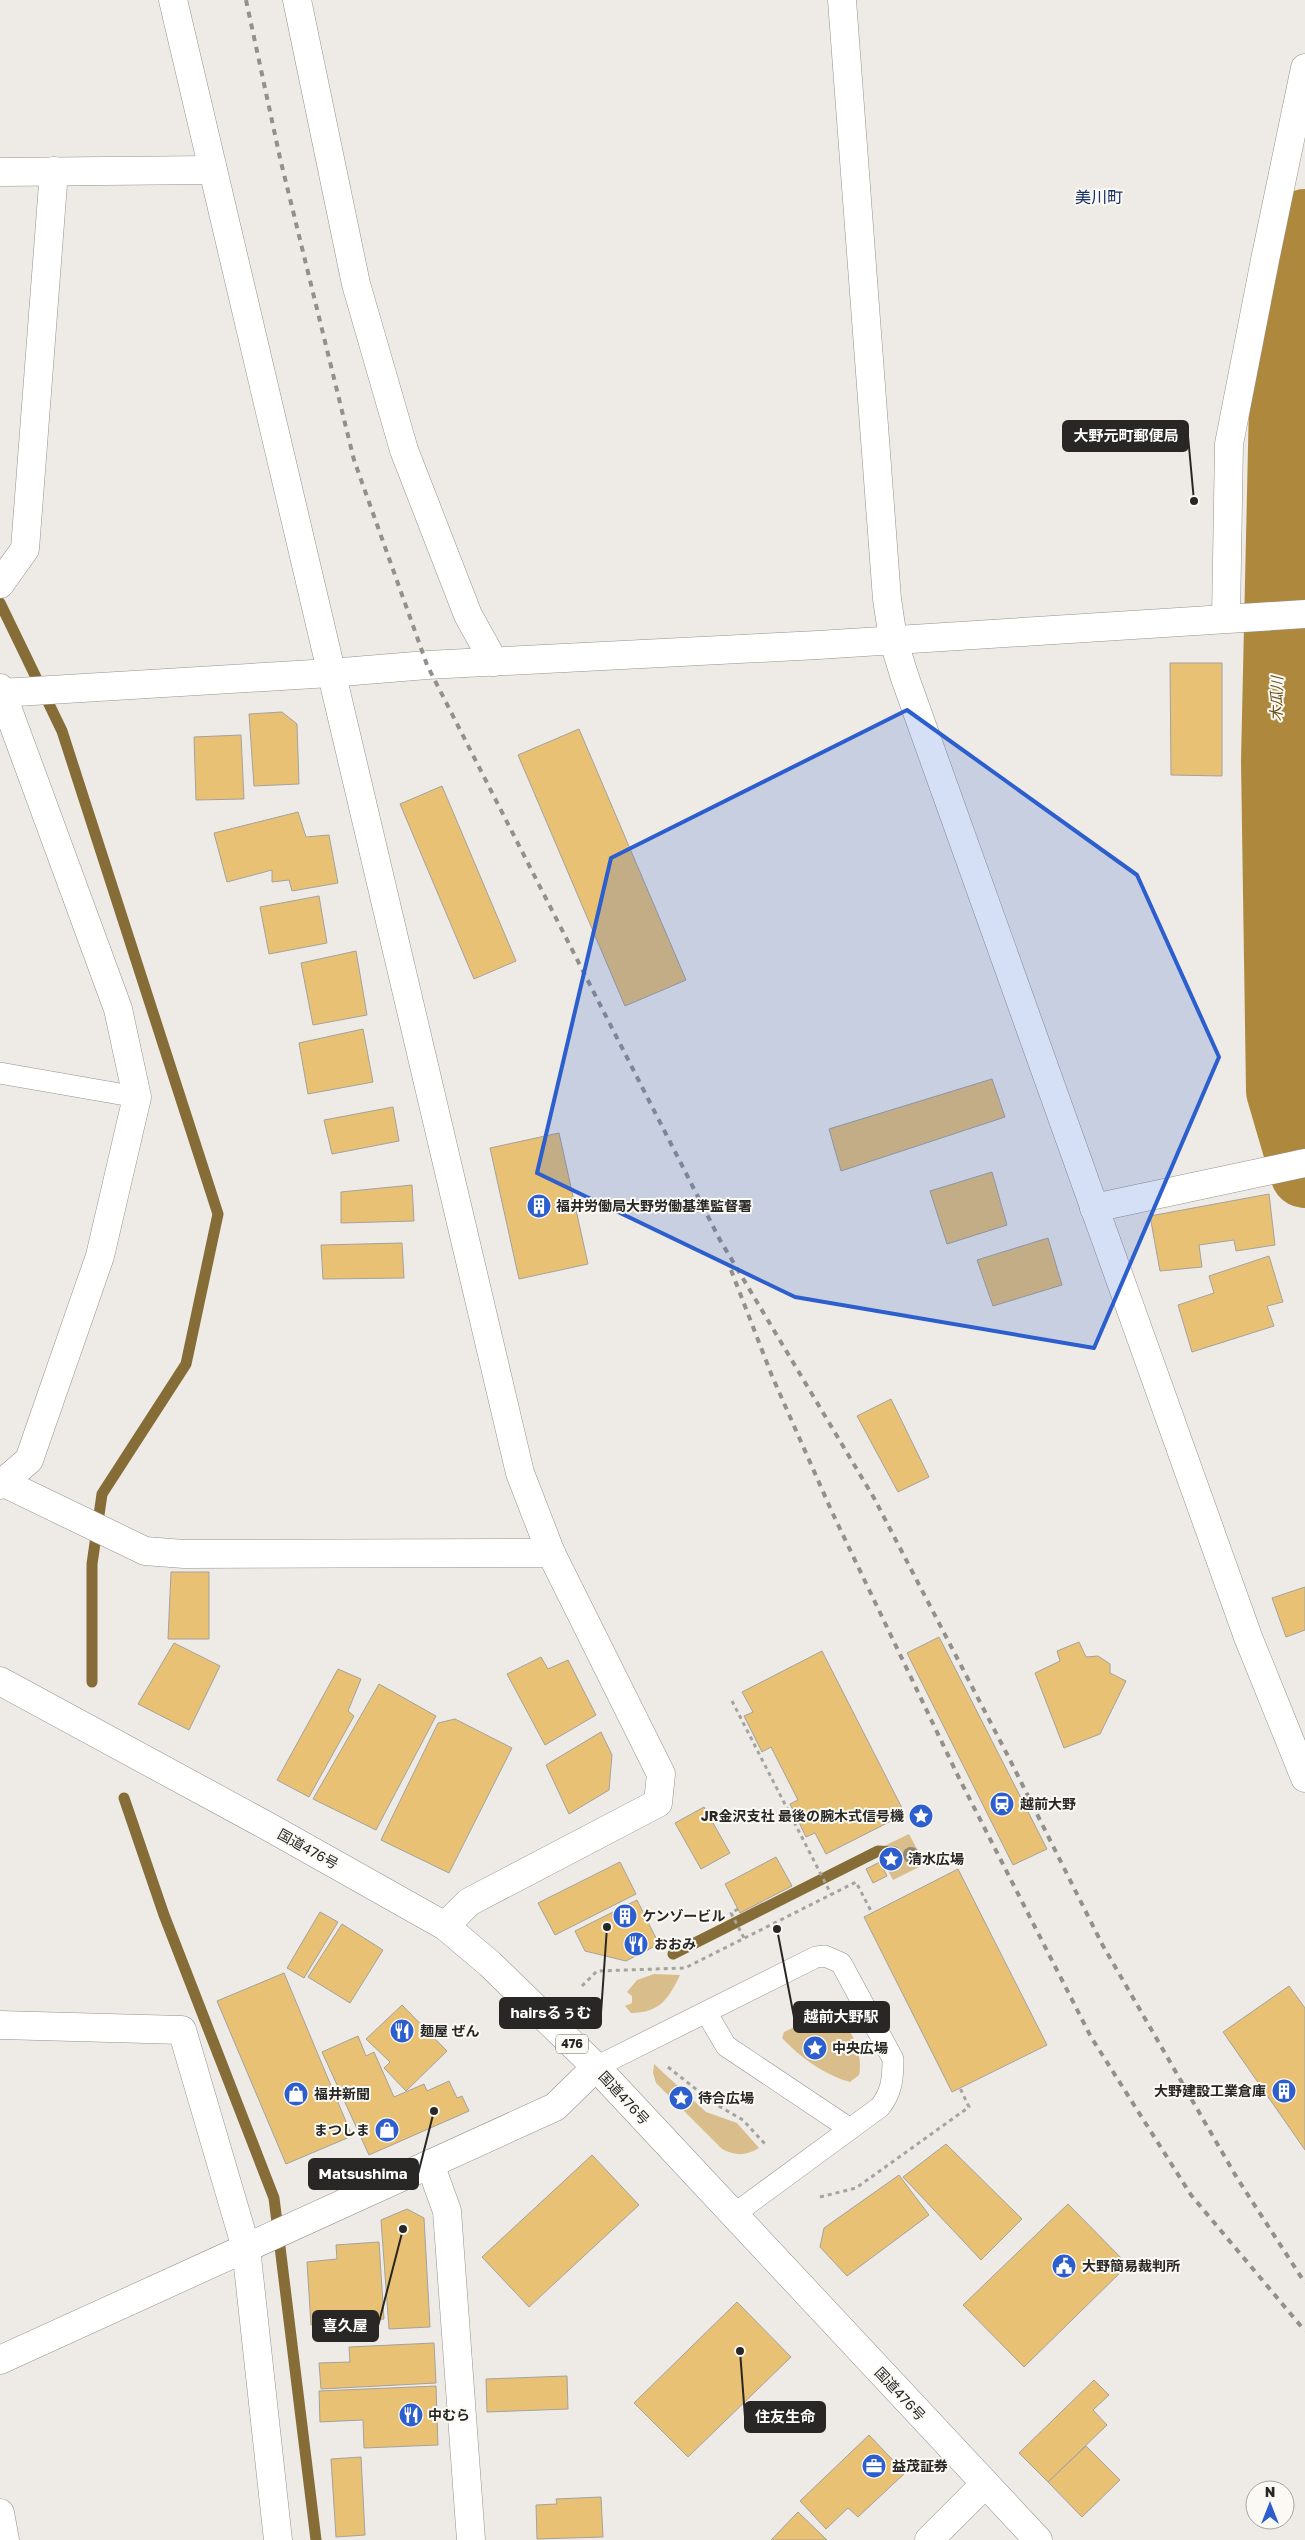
<svg xmlns="http://www.w3.org/2000/svg" width="1305" height="2540" viewBox="0 0 1305 2540" font-family="'Golos Text','Noto Sans JP',sans-serif">
<style>
.green{fill:#d9be8c}
.lines{fill:none;stroke-linecap:round;stroke-linejoin:round}
.stream{stroke:#866c36;stroke-width:11}
.river{stroke:#ae893d;stroke-width:70}
.building{fill:#e8c175;stroke:#a4a29d}
.service-casing{stroke:#95928d;stroke-width:22}
.minor-casing{stroke:#95928d;stroke-width:29}
.tertiary-casing{stroke:#95928d;stroke-width:29}
.trunk-casing{stroke:#95928d;stroke-width:29}
.path{stroke:#a5a39f;stroke-width:3;stroke-dasharray:4 4;stroke-linecap:butt}
.service{stroke:#fff;stroke-width:21}
.minor{stroke:#fff;stroke-width:28}
.tertiary{stroke:#fff;stroke-width:28}
.trunk{stroke:#fff;stroke-width:28}
.rail{stroke:#92908c;stroke-width:4;stroke-dasharray:6 6;stroke-linecap:butt}
.tree{fill:#908671}
.marked{fill:#2c5fcd;fill-opacity:0.2;stroke:#2c5fcd;stroke-width:4;stroke-linejoin:round}
.labels{text-anchor:middle;stroke-width:4;stroke-linejoin:round;paint-order:stroke}
.shield{fill:#fbf9f3;stroke:#676663;stroke-width:1}
.shield-label{font-size:12px;font-weight:bold;fill:#282725}
.poi-label{font-size:14px;font-weight:bold;fill:#282725;stroke:#fbf9f3;text-anchor:start}
.street-label{font-size:14px;fill:#282725;stroke:#fbf9f3}
.water-label{font-size:15px;font-style:italic;fill:#694f15;stroke:#fbf9f3}
.quarter-label{font-size:16px;fill:#183167;stroke:#fbf9f3}
.leader{fill:none;stroke:#282725;stroke-width:2}
.callout-dot{fill:#282725;stroke:#fbf9f3;stroke-width:2}
.callout{fill:#282725;stroke:#282725;stroke-width:2}
.callout-label{font-size:15px;text-anchor:middle;font-weight:bold;fill:#fff}
</style>
<rect width="100%" height="100%" fill="#eeebe6"/>
<g class="green">
<polygon points="909,1834 925,1864 893,1880 880,1856 882,1847"/>
<path d="M654,1974L680,1975C669,1998 660,2013 631,2013L625,2006L632,2003V1996L627,1992L637,1980Z"/>
<path d="M829,2014C850,2018 864,2056 859,2075L850,2082C824,2075 800,2057 782,2038L784,2032L817,2016Z"/>
<path d="M654,2064L706,2112L737,2123L759,2148C746,2156 735,2156 722,2149L656,2083L653,2073Z"/>
</g>
<g class="lines">
<g class="stream">
<polyline points="0,603 62,731 218,1214 186,1364 102,1494 92,1564 92,1682"/>
<polyline points="124,1798 164,1915 274,2198 316,2540"/>
<polyline points="673,1954 878,1851 894,1852"/>
</g>
<polyline class="river" points="1305,224 1292,275 1285,359 1276,761 1281,1091 1305,1173"/>
</g>
<g class="building">
<polygon points="1170,663 1222,663 1222,776 1171,775"/>
<polygon points="282,712 297,724 299,784 254,786 249,714"/>
<polygon points="579,729 686,980 625,1006 518,755"/>
<polygon points="241,735 244,799 196,800 194,737"/>
<polygon points="442,786 516,961 474,979 400,804"/>
<polygon points="298,812 306,837 329,835 338,883 292,891 289,880 272,882 272,870 227,882 214,833"/>
<polygon points="319,896 327,943 269,954 260,907"/>
<polygon points="356,951 367,1015 313,1025 301,963"/>
<polygon points="363,1029 373,1082 308,1094 299,1043"/>
<polygon points="992,1079 1005,1117 841,1171 829,1129"/>
<polygon points="393,1107 399,1141 332,1154 324,1120"/>
<polygon points="559,1133 588,1264 519,1279 490,1148"/>
<polygon points="992,1172 1007,1225 947,1244 930,1191"/>
<polygon points="412,1185 414,1221 341,1223 341,1192"/>
<polygon points="1269,1194 1275,1245 1236,1251 1234,1240 1199,1245 1202,1267 1160,1271 1150,1216"/>
<polygon points="1048,1238 1062,1285 993,1306 977,1260"/>
<polygon points="402,1243 404,1278 323,1279 321,1245"/>
<polygon points="1269,1256 1283,1302 1267,1306 1274,1326 1192,1352 1178,1305 1214,1293 1209,1276"/>
<polygon points="891,1399 929,1477 898,1492 857,1416"/>
<polygon points="171,1572 209,1572 209,1639 168,1639"/>
<polygon points="1305,1587 1305,1630 1286,1637 1272,1598"/>
<polygon points="939,1637 1047,1849 1013,1865 907,1653"/>
<polygon points="1079,1642 1086,1657 1098,1656 1110,1664 1110,1673 1126,1681 1100,1734 1064,1748 1035,1673 1060,1661 1057,1651"/>
<polygon points="174,1643 220,1666 189,1730 138,1704"/>
<polygon points="822,1651 905,1814 826,1854 815,1833 806,1837 790,1804 798,1800 771,1747 762,1752 744,1716 753,1712 742,1692"/>
<polygon points="541,1657 548,1669 568,1660 596,1715 545,1745 507,1674"/>
<polygon points="338,1669 361,1679 348,1711 354,1716 309,1797 277,1780"/>
<polygon points="379,1684 436,1716 376,1830 313,1799"/>
<polygon points="455,1719 512,1748 449,1873 381,1840 438,1723"/>
<polygon points="601,1732 612,1755 609,1790 569,1814 546,1765"/>
<polygon points="704,1807 730,1853 701,1869 675,1823"/>
<polygon points="776,1857 792,1886 740,1913 725,1884"/>
<polygon points="620,1862 636,1894 555,1935 538,1903"/>
<polygon points="880,1862 887,1876 873,1883 866,1869"/>
<polygon points="958,1869 1047,2045 952,2092 864,1917"/>
<polygon points="637,1900 659,1944 626,1961 585,1951 575,1931"/>
<polygon points="320,1912 338,1922 304,1978 287,1968"/>
<polygon points="342,1924 383,1950 350,2003 308,1977"/>
<polygon points="284,1973 352,2136 286,2164 217,2001"/>
<polygon points="1289,1986 1305,2008 1305,2150 1223,2032"/>
<polygon points="402,2005 447,2051 406,2091 384,2068 390,2062 366,2039"/>
<polygon points="358,2036 366,2056 374,2052 394,2097 424,2084 427,2091 449,2081 457,2098 462,2096 469,2111 369,2155 322,2052"/>
<polygon points="946,2144 1022,2219 981,2260 903,2177"/>
<polygon points="592,2155 639,2205 529,2307 482,2257"/>
<polygon points="899,2175 929,2215 847,2276 820,2247 824,2228"/>
<polygon points="1068,2204 1128,2265 1024,2367 963,2305"/>
<polygon points="407,2209 424,2218 430,2327 389,2329 381,2220"/>
<polygon points="379,2242 384,2319 311,2325 307,2262 337,2259 336,2245"/>
<polygon points="737,2302 791,2357 688,2457 634,2403"/>
<polygon points="434,2343 436,2383 321,2389 319,2363 350,2362 349,2347"/>
<polygon points="567,2376 568,2409 487,2412 486,2379"/>
<polygon points="1094,2380 1109,2395 1093,2410 1107,2425 1048,2482 1019,2453"/>
<polygon points="436,2386 438,2445 364,2448 363,2420 320,2422 319,2391"/>
<polygon points="869,2435 905,2473 858,2517 848,2508 826,2529 800,2501"/>
<polygon points="1086,2446 1120,2480 1082,2517 1048,2482"/>
<polygon points="361,2457 365,2535 336,2537 331,2459"/>
<polygon points="601,2497 603,2537 537,2539 536,2505 557,2504 556,2499"/>
<polygon points="798,2512 827,2540 771,2540"/>
</g>
<g class="lines">
<defs>
<g id="service">
<polyline points="0,1073 137,1097"/>
<polyline points="706,2012 726,2046 850,2129"/>
<path d="M596,2067L816,1957L825,1956L841,1963L893,2059C893,2078 892,2092 880,2107L733,2215"/>
</g>
<g id="minor">
<polyline points="173,0 520,1473 551,1553 661,1774 658,1803 469,1902 445,1926"/>
<polyline points="297,0 356,284 404,450 468,615 494,662"/>
<polyline points="0,172 211,170"/>
<polyline points="0,584 25,549 54,171"/>
<polyline points="1226,618 1229,444 1265,260 1305,68"/>
<polyline points="0,688 118,1009 137,1097 100,1256 29,1460 0,1485"/>
<polyline points="1094,1208 1305,1163"/>
<polyline points="0,1481 145,1551 184,1554 551,1553"/>
<polyline points="0,2025 182,2030 246,2248 278,2540"/>
<polyline points="0,2513 5,2540"/>
<polyline points="929,2540 985,2484"/>
</g>
<g id="tertiary">
<polyline points="842,0 887,599 893,639 905,678 1248,1637 1305,1778"/>
<polyline points="0,693 330,673 427,665 818,645 1305,614"/>
<polyline points="430,2164 447,2211 471,2540"/>
<polyline points="0,2360 555,2107 596,2067"/>
</g>
<polyline id="trunk" points="0,1681 269,1827 445,1926 490,1964 596,2067 1038,2540"/>
</defs>
<use href="#service" class="service-casing"/>
<use href="#minor" class="minor-casing"/>
<use href="#tertiary" class="tertiary-casing"/>
<use href="#trunk" class="trunk-casing"/>
<g class="path">
<polyline points="732,1701 831,1894"/>
<polyline points="738,1909 731,1913 744,1938"/>
<polyline points="582,1986 597,1971 685,1968 856,1882 872,1913"/>
<polyline points="668,2067 712,2102 743,2120 765,2144"/>
<polyline points="820,2197 856,2188 969,2107 960,2088"/>
</g>
<use href="#service" class="service"/>
<use href="#minor" class="minor"/>
<use href="#tertiary" class="tertiary"/>
<use href="#trunk" class="trunk"/>
<g class="rail">
<polyline points="246,0 280,158 354,460 427,665 720,1240 874,1498 1008,1756 1102,1944 1237,2178 1305,2283"/>
<polyline points="731,1270 772,1376 832,1512 958,1776 1091,2037 1191,2195 1305,2331"/>
</g>
</g>
<circle class="tree" cx="911" cy="1855" r="8"/>
<path class="marked" d="M907,710L1137,875L1219,1057L1094,1348L795,1297L537,1173L611,858Z"/>
<defs>
<symbol id="building-disc" viewBox="-11 -11 22 22"><circle r="9.5" fill="#2c5fcd" stroke="#fbf9f3"/><path d="M-4-6H4V6H1V3H-1V6H-4ZM-2.5-4.3h1.7v1.8h-1.7ZM.8-4.3h1.7v1.8H.8ZM-2.5-1h1.7V.8h-1.7ZM.8-1h1.7V.8H.8Z" fill="#fff"/></symbol>
<symbol id="station-disc" viewBox="-11 -11 22 22"><circle r="9.5" fill="#2c5fcd" stroke="#fbf9f3"/><path d="M-3-6H3Q5-6 5-4V2Q5 4 3 4L4.5 6H3L1.5 4h-3L-3 6H-4.5L-3 4Q-5 4-5 2V-4Q-5-6-3-6ZM-3.5-4v3h7v-3ZM-3.5 1v1.5H-2V1ZM2 1v1.5H3.5V1Z" fill="#fff"/></symbol>
<symbol id="sight-disc" viewBox="-11 -11 22 22"><circle r="9.5" fill="#2c5fcd" stroke="#fbf9f3"/><path d="M0-6L1.8-2.2L6-1.7L2.9 1.2L3.7 5.4L0 3.3L-3.7 5.4L-2.9 1.2L-6-1.7L-1.8-2.2Z" fill="#fff"/></symbol>
<symbol id="restaurant-disc" viewBox="-11 -11 22 22"><circle r="9.5" fill="#2c5fcd" stroke="#fbf9f3"/><path d="M-5-6h1v4h1v-4h1v4h1v-4h1v5L-1.5 .5V6h-2V.5L-5-1ZM5-6V6H3V1.5H1.5Q1.5-4 5-6Z" fill="#fff"/></symbol>
<symbol id="shop-disc" viewBox="-11 -11 22 22"><circle r="9.5" fill="#2c5fcd" stroke="#fbf9f3"/><path d="M-5-2.5h2.3a2.7 3.5 0 0 1 5.4 0H5L5.5 6h-11ZM-1.5-2.5h3a1.5 2.3 0 0 0-3 0Z" fill="#fff"/></symbol>
<symbol id="civic-disc" viewBox="-11 -11 22 22"><circle r="9.5" fill="#2c5fcd" stroke="#fbf9f3"/><path d="M-.6-6.5H3V-4.5H.6V-3L4-1V1h2V6H-6V1h2V-1L-.6-3ZM-1.2 2.5V6h2.4V2.5Z" fill="#fff"/></symbol>
<symbol id="office-disc" viewBox="-11 -11 22 22"><circle r="9.5" fill="#2c5fcd" stroke="#fbf9f3"/><path d="M-6-3h4V-5.5h4V-3h4V5H-6ZM-1-4.5V-3h2v-1.5ZM-6 0V1H6V0Z" fill="#fff"/></symbol>
</defs>
<g fill-rule="evenodd">
<use href="#building-disc" x="525" y="1192" width="28" height="28"/>
<use href="#station-disc" x="988" y="1790" width="28" height="28"/>
<use href="#sight-disc" x="907" y="1802" width="28" height="28"/>
<use href="#sight-disc" x="877" y="1845" width="28" height="28"/>
<use href="#building-disc" x="611" y="1902" width="28" height="28"/>
<use href="#restaurant-disc" x="622" y="1930" width="28" height="28"/>
<use href="#restaurant-disc" x="388" y="2017" width="28" height="28"/>
<use href="#sight-disc" x="801" y="2034" width="28" height="28"/>
<use href="#building-disc" x="1270" y="2077" width="28" height="28"/>
<use href="#shop-disc" x="282" y="2080" width="28" height="28"/>
<use href="#sight-disc" x="667" y="2084" width="28" height="28"/>
<use href="#shop-disc" x="373" y="2116" width="28" height="28"/>
<use href="#civic-disc" x="1050" y="2252" width="28" height="28"/>
<use href="#restaurant-disc" x="397" y="2401" width="28" height="28"/>
<use href="#office-disc" x="860" y="2452" width="28" height="28"/>
</g>
<g class="labels">
<rect class="shield" x="556" y="2034.5" width="32" height="19" rx="4"/>
<g class="shield-label">
<text x="572" y="2048">476</text>
</g>
<g class="poi-label">
<text x="556" y="1211">福井労働局大野労働基準監督署</text>
<text x="1020" y="1809">越前大野</text>
<text x="904" y="1821" text-anchor="end">JR金沢支社 最後の腕木式信号機</text>
<text x="908" y="1864">清水広場</text>
<text x="642" y="1921">ケンゾービル</text>
<text x="654" y="1949">おおみ</text>
<text x="420" y="2036">麺屋 ぜん</text>
<text x="832" y="2053">中央広場</text>
<text x="1266" y="2096" text-anchor="end">大野建設工業倉庫</text>
<text x="314" y="2099">福井新聞</text>
<text x="698" y="2103">待合広場</text>
<text x="370" y="2135" text-anchor="end">まつしま</text>
<text x="1082" y="2271">大野簡易裁判所</text>
<text x="428" y="2420">中むら</text>
<text x="892" y="2471">益茂証券</text>
</g>
<g class="street-label">
<text transform="translate(308 1849) rotate(29)" y="5">国道476号</text>
<text transform="translate(624 2098) rotate(47)" y="5">国道476号</text>
<text transform="translate(900 2394) rotate(47)" y="5">国道476号</text>
</g>
<g class="water-label">
<text transform="translate(1277 699) rotate(-89)" y="5">木瓜川</text>
</g>
<g class="quarter-label">
<text x="1099" y="203">美川町</text>
</g>
</g>
<path class="leader" d="M1194 501L1188 436M607 1927L601 2013M777 1929L794 2017M434 2111L418 2174M403 2229L378 2326M740 2351L745 2417"/>
<g class="callout-dot">
<circle cx="1194" cy="501" r="5"/>
<circle cx="607" cy="1927" r="5"/>
<circle cx="777" cy="1929" r="5"/>
<circle cx="434" cy="2111" r="5"/>
<circle cx="403" cy="2229" r="5"/>
<circle cx="740" cy="2351" r="5"/>
</g>
<g class="callout">
<rect x="1063" y="421" width="125" height="30" rx="5"/>
<rect x="500" y="1998" width="101" height="30" rx="5"/>
<rect x="794" y="2002" width="95" height="30" rx="5"/>
<rect x="309" y="2159" width="109" height="30" rx="5"/>
<rect x="313" y="2311" width="65" height="30" rx="5"/>
<rect x="745" y="2402" width="80" height="30" rx="5"/>
</g>
<g class="callout-label">
<text x="1126" y="441">大野元町郵便局</text>
<text x="551" y="2018">hairsるぅむ</text>
<text x="841" y="2022">越前大野駅</text>
<text x="363" y="2179">Matsushima</text>
<text x="345" y="2331">喜久屋</text>
<text x="785" y="2422">住友生命</text>
</g>
<g transform="translate(1270 2505)"><circle r="24" fill="#fbf9f3" stroke="#a7a5a1"/>
<path d="M0-4L9 19L0 12L-9 19Z" fill="#2c5fcd"/>
<text y="-8" font-size="14" font-weight="bold" text-anchor="middle" fill="#282725">N</text>
</g>
</svg>
